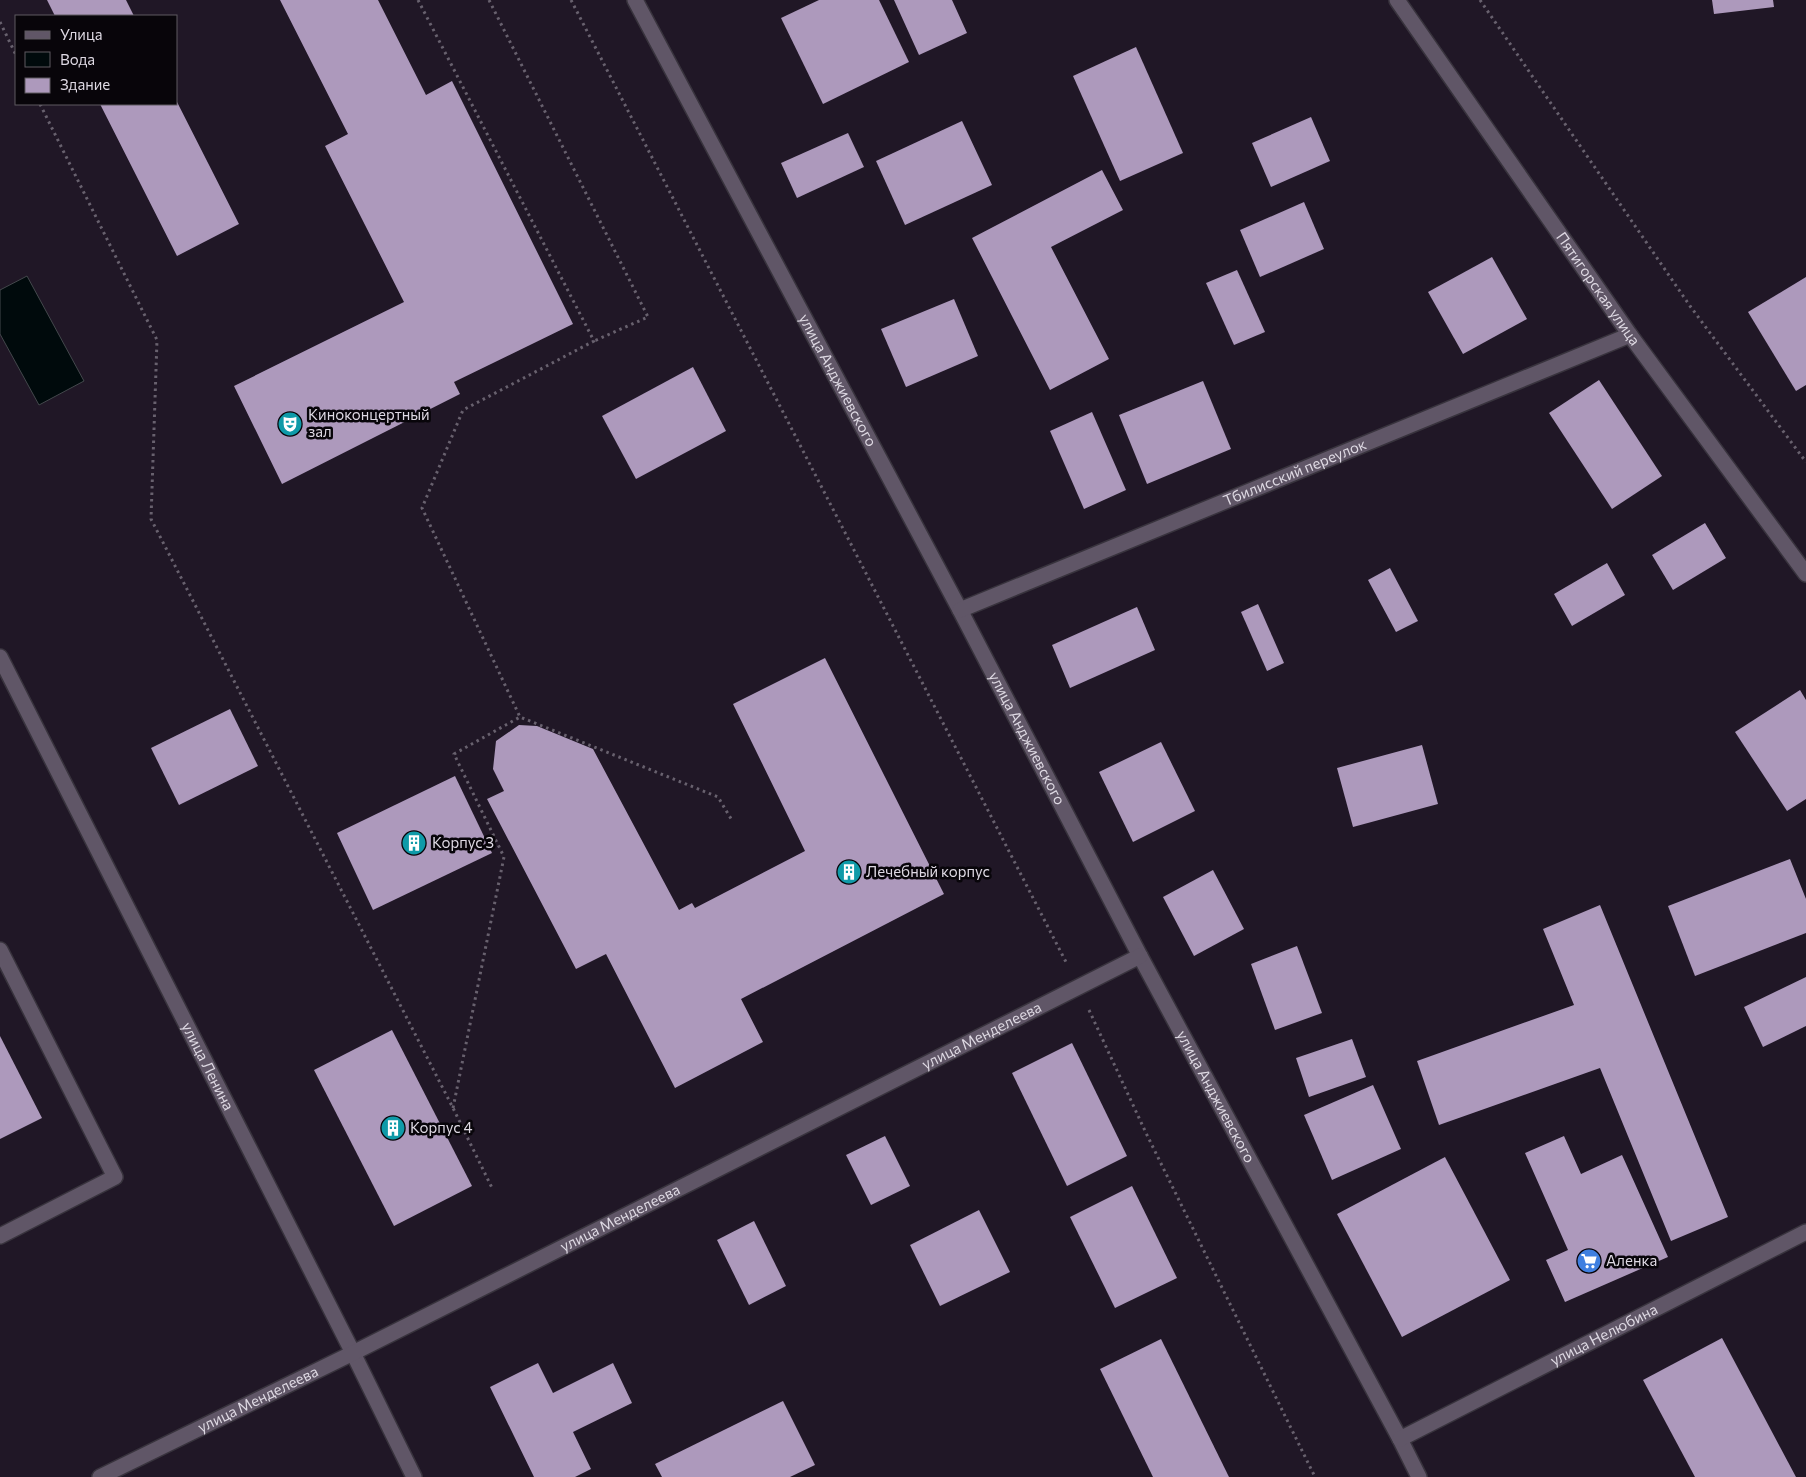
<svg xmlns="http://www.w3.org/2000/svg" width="1806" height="1477" viewBox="0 0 1806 1477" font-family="Commissioner,sans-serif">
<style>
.water{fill:#000a0c;stroke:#43484c}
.building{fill:#ad99bc}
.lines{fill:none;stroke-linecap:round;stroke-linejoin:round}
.lane-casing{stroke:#38333d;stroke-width:18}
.street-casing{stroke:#38333d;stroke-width:18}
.path{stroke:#68616e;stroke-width:3;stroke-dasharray:2.5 4;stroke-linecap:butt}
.lane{stroke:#605667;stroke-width:15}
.street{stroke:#605667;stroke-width:15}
.labels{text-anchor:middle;stroke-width:5;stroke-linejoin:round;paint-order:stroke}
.street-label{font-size:15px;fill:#ded9e3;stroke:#08050a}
.poi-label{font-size:15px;fill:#ded9e3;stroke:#08050a;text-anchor:start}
</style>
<rect width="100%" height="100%" fill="#201726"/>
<polygon class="water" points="27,276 84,381 39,405 0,334 0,290"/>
<g class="building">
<polygon points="47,0 126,0 134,16 55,16"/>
<polygon points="280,0 378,0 426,95 452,81 573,324 454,382 460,394 282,484 234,386 404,302 325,146 348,134"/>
<polygon points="819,0 879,0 909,62 823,104 781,18"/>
<polygon points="894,0 952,0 967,33 919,55"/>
<polygon points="1712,0 1773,0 1774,7 1714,14"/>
<polygon points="1136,47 1183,153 1120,181 1073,76"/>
<polygon points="176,100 239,224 177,256 100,104 176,104"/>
<polygon points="1311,117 1330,161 1271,187 1252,143"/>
<polygon points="962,121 992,185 905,225 876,161"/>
<polygon points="848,133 864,167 797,198 781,163"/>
<polygon points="1102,170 1123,210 1051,247 1109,359 1050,390 972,238"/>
<polygon points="1304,202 1324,249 1260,277 1240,230"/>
<polygon points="1492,257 1527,319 1463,354 1428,292"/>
<polygon points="1237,270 1265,332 1234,345 1206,283"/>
<polygon points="1806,277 1806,385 1796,391 1748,312"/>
<polygon points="954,299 978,356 906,387 881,329"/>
<polygon points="693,367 726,431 636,479 602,416"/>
<polygon points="1599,380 1662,476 1612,509 1549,413"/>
<polygon points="1203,381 1231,449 1147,484 1119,415"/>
<polygon points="1092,412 1126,490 1084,509 1050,431"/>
<polygon points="1705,523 1726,558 1673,590 1652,555"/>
<polygon points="1607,563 1625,595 1572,626 1554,594"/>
<polygon points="1390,568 1418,621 1396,632 1368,580"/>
<polygon points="1258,604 1284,663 1267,671 1241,612"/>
<polygon points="1137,607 1155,650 1070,688 1052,645"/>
<polygon points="825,658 944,894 741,999 763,1042 675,1088 606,954 576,969 487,799 504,791 493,769 496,741 519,725 537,726 593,749 679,910 692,903 695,908 805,851 733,704"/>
<polygon points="1800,690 1806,700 1806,799 1787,811 1735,732"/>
<polygon points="230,709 258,766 179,805 151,748"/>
<polygon points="1161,742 1195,811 1133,842 1099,772"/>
<polygon points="1422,745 1438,804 1353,827 1337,768"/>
<polygon points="455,776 492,853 373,910 337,833"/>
<polygon points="1790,859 1806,899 1806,933 1695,976 1668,906"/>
<polygon points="1213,870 1244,929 1194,956 1163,897"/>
<polygon points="1600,905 1728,1217 1671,1241 1600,1068 1439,1125 1417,1061 1574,1005 1543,929"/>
<polygon points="1297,946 1322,1013 1275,1030 1251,964"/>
<polygon points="1806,977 1806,1026 1763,1047 1744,1007"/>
<polygon points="392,1030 472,1186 394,1226 314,1070"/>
<polygon points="0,1036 42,1118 0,1139"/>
<polygon points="1352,1039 1366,1077 1309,1097 1296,1058"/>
<polygon points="1072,1043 1127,1156 1067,1186 1012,1073"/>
<polygon points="1373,1085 1401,1149 1332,1180 1304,1115"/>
<polygon points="885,1136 910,1186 871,1205 846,1155"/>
<polygon points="1564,1136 1581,1174 1622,1155 1668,1257 1565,1302 1546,1260 1568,1250 1525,1153"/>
<polygon points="1445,1157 1510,1280 1402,1337 1337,1214"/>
<polygon points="1132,1186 1177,1278 1115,1308 1070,1217"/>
<polygon points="979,1210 1010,1272 940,1306 910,1245"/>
<polygon points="754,1221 786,1286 749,1305 717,1240"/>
<polygon points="1722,1338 1796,1477 1695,1477 1643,1380"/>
<polygon points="1161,1339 1229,1477 1153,1477 1100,1369"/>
<polygon points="538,1363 553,1393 613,1363 632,1403 573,1432 591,1469 575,1477 534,1477 490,1387"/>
<polygon points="783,1401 815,1465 790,1477 662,1477 655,1464"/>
</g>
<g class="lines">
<defs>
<polyline id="lane" points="0,950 115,1177 0,1236"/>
<g id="street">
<path id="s1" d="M635,0L960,610L1140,956L1400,1439L1419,1477"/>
<path id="s2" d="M1397,0L1630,335L1806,574"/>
<path id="s3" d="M960,610L1630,335"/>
<path id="s4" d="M0,657L353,1353L414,1477"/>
<path id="s5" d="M1400,1439L1806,1232"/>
<path id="s6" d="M100,1477L353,1353L1140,956"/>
</g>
</defs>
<use href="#lane" class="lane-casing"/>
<use href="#street" class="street-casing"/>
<g class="path">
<polyline points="418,0 594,341 463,410 422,508 520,717 718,797 733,822"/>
<polyline points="489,0 648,317 594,341"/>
<polyline points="571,0 1067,964"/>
<polyline points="1480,0 1690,306 1806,462"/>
<polyline points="0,22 16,55"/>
<polyline points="40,104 157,340 151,519 453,1108 493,1190"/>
<polyline points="1089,1010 1146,1133 1315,1477"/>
<polyline points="453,1108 504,857 454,754 520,717"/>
</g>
<use href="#lane" class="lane"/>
<use href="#street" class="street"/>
</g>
<defs>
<symbol id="theatre-disc" viewBox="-11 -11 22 22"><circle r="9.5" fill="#0f9aa8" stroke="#08050a"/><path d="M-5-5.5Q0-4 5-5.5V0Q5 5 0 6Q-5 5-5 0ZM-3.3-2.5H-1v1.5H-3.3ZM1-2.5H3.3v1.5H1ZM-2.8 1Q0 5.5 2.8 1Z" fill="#fff"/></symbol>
<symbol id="building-disc" viewBox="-11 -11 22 22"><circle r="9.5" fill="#0f9aa8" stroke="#08050a"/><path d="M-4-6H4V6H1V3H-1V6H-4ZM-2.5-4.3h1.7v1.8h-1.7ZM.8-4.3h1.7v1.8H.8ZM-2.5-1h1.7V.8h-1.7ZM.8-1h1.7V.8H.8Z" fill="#fff"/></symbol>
<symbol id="supermarket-disc" viewBox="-11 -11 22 22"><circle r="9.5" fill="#3f7fe0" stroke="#08050a"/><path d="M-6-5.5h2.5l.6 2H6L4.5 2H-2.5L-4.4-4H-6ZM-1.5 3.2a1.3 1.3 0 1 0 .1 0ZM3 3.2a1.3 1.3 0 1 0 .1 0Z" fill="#fff"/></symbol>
</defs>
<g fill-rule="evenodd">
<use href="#theatre-disc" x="276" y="410" width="28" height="28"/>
<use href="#building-disc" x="400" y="829" width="28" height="28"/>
<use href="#building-disc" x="835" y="858" width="28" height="28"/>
<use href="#building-disc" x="379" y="1114" width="28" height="28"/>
<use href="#supermarket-disc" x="1575" y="1247" width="28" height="28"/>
</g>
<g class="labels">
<g class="street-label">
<text dy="5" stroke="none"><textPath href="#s2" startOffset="352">Пятигорская улица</textPath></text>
<text dy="5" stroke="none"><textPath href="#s1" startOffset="431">улица Анджиевского</textPath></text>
<text dy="5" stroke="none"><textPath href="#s3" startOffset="362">Тбилисский переулок</textPath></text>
<text dy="5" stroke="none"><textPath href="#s1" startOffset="836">улица Анджиевского</textPath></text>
<text dy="5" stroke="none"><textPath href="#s6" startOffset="986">улица Менделеева</textPath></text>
<text dy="5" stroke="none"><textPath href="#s4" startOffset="459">улица Ленина</textPath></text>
<text dy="5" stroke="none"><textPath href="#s1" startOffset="1241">улица Анджиевского</textPath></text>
<text dy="5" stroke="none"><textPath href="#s6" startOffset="581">улица Менделеева</textPath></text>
<text dy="5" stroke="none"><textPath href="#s5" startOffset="229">улица Нелюбина</textPath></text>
<text dy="5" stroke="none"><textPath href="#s6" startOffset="176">улица Менделеева</textPath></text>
</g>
<g class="poi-label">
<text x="308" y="420">Киноконцертный<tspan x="308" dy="17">зал</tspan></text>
<text x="432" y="848">Корпус 3</text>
<text x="866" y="877">Лечебный корпус</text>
<text x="410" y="1133">Корпус 4</text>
<text x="1606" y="1266">Аленка</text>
</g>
</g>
<rect x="15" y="15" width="162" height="90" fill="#08050a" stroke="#5e5a61"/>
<rect x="25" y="31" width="25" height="8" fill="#605667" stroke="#5e5a61"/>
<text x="60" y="40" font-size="15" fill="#ded9e3">Улица</text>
<rect x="25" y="52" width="25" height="15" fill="#000a0c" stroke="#5e5a61"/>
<text x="60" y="65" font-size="15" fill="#ded9e3">Вода</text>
<rect x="25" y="78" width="25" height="15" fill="#ad99bc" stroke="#5e5a61"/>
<text x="60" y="90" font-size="15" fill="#ded9e3">Здание</text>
</svg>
